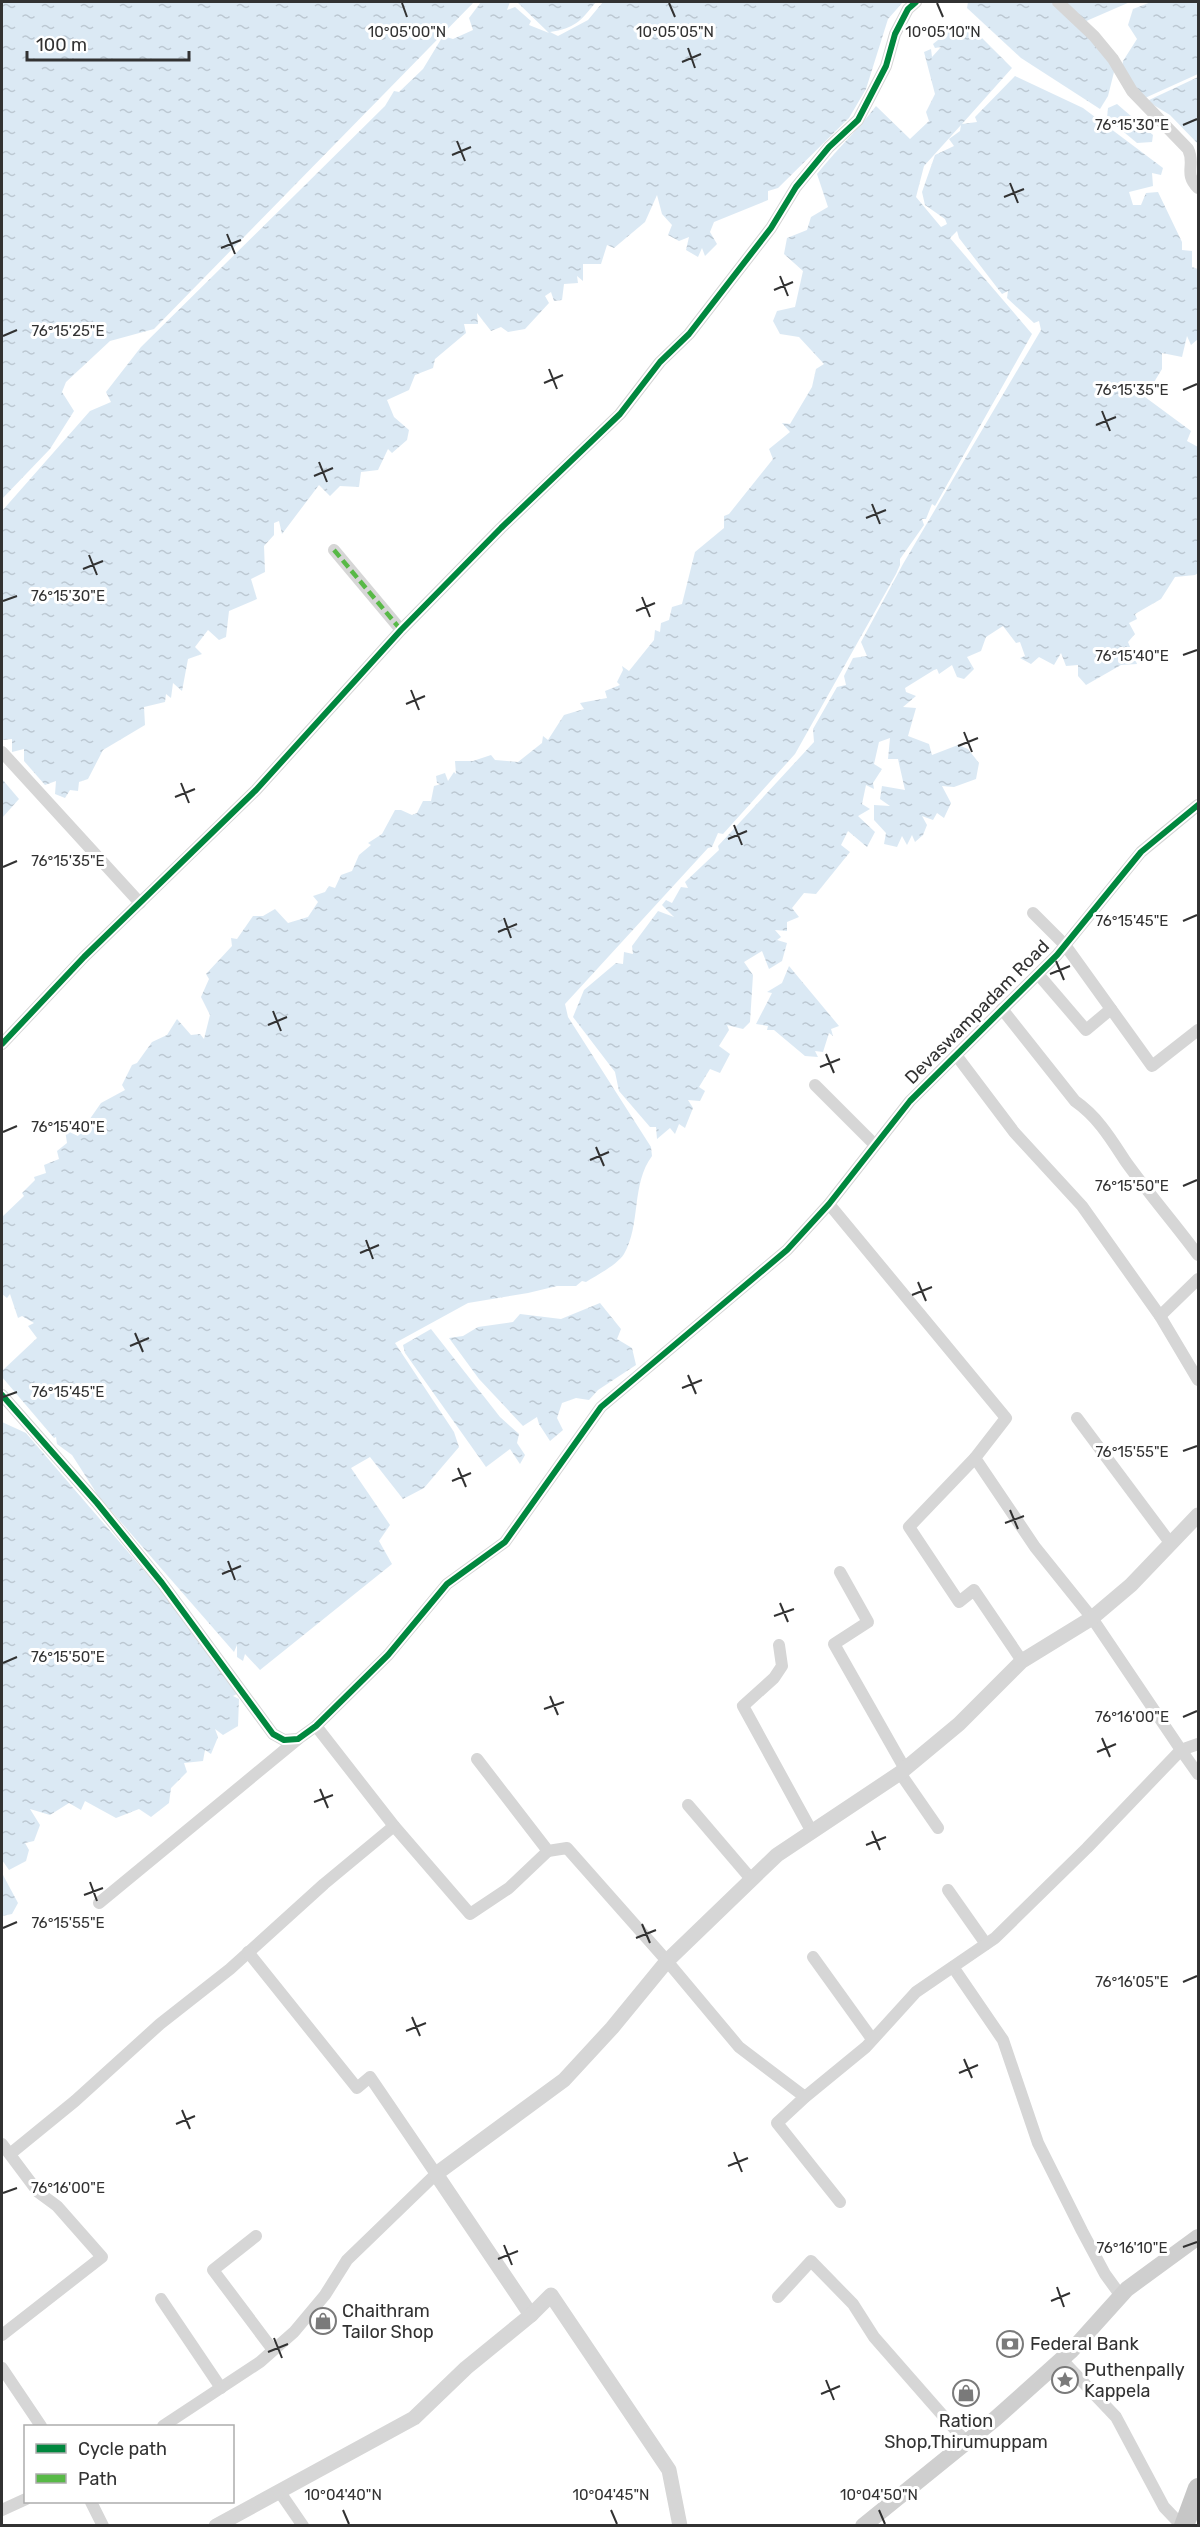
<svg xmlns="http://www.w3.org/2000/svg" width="1200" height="2527" viewBox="0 0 1200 2527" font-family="Rubik,sans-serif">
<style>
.water{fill:url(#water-ripples);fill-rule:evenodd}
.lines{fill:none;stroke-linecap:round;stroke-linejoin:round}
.minor{stroke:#d6d6d6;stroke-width:12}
.tertiary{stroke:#d6d6d6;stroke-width:15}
.secondary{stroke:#cfcfcf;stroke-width:16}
.trunk{stroke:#c6c6c6;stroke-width:20}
.quiet{stroke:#58b947;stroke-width:4.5;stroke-dasharray:9 4.5;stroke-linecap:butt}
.cycleway-casing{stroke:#fff;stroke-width:10}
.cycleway{stroke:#00873e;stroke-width:6}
.ticks{fill:none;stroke:#323232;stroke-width:2}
.labels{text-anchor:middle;stroke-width:6;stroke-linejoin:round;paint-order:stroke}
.street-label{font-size:18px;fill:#323232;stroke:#fff}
.poi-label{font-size:18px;fill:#323232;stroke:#fff;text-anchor:start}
.ticks-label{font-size:15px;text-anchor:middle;fill:#323232;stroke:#fff;stroke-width:6;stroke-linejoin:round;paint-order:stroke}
</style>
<defs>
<pattern id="water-ripples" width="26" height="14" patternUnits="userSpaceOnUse" patternTransform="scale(1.5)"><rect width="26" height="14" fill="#dbe9f4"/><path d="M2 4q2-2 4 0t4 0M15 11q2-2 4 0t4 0" fill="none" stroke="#bcc8d2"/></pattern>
</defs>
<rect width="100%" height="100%" fill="#fff"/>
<g class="water">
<polygon points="2,2 474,2 154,329 110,341 66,382 62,392 74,411 50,449 2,499"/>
<path d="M481,2H510L507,10L515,7L531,21L529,25L549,33L517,2H596C580,22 575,28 550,32L558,36L588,20L603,2H903L888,19L866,89L849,118L778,188L768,191V200L714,222L710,232L717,244L705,256L702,248L698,257L686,250L689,237L679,241L668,235L672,225L662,214L657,195L645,222L614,248L607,245L601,264H583V281L577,276L578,283L564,284L562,300L554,301L551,292L545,296L549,303L525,329L508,332L501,327L491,331L477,313L478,324H464L466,333L435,359L433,368L415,375L409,390L387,400L394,417L409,430L407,440L392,453L388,449L378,470L361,472L359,487L340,486L330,496L319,485L282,534L279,521L274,523V535L264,546L265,572L251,579L257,599L229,611L226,637L219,640L208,630L195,647L202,654L188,659L182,691L173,683L171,698L166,694L165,702L144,707L145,725L103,750L88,779L79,782L78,791L70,790L65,798L55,794L56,781L45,785L24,761V749L12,752V739L2,740V511L90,411L111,402L106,392L141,347L385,106L394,91L399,92L423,69L443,36L453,39L473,30L469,18Z"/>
<polygon points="968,2 1056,2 1118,56 1108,96 1100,109 1021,58 967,8"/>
<polygon points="1060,2 1130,2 1084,22"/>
<polygon points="1151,2 1198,2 1198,74 1145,98 1121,74 1123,61 1137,39 1128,25 1133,9"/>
<path d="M958,24L973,29L1012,68L962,124L977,122L975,117L1015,76L1083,108L1163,168L1161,175L1152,173L1153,186L1129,192L1133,205H1141L1146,193L1158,192L1182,242V250L1192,251V267L1198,269V339L1191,345L1187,336L1182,357L1162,353V369L1145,397L1191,431L1187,441L1198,447V573L1195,575L1175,577L1161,599L1135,614L1137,619L1129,623L1135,634L1128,642L1137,664L1121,665L1086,685L1078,676V665L1066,666L1061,653L1054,665L1039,657L1031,664L1020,658L1025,656L1020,642L1016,643L1003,626L986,637L981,651L967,657L974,669L964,679L957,677L952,665L939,674L937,669L934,670L905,688L906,692L916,696L903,707L916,708L908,736L929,744L932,755L958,745L968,749L979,763L976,779L954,787L942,786L951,803L944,818L937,813L933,820L922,816L927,825L923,835L915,842L912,835L907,845L902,836L897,847L884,844L886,833L874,820V805L890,806L880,799L882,786L905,790L898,759H888L890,738L879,742L874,764L882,769L873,783L874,789L866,785L862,804L870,809L858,816L875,832L867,847L848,831L841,845L850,852L816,894L804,893L792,908L799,917L787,922V931L775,930L781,937L777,940L787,943L782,961L769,969L762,951L744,962L753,975L750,1022L743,1029L727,1025L729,1030L719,1046L730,1054L720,1073L710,1069L699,1087L705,1091L700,1101L688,1100L693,1108L685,1128L679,1124L675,1134L670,1128L657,1139L656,1127H650L619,1091L615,1072L573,1017L584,990L616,963L623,964L624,952L633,954L632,946L658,911L674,917L662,905L666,900L672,903L681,887L688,888L685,882L719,850L718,846L814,742L813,729L837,687L846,685L844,676L853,658L867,656L861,642L903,564L1041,330L1039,321L1034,323L1007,298L1008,291L1002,294L959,238L957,231L950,238L1032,334L935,506L932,504L926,519H922L924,525L900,559V565L896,574L795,754L723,834L718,833L712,847L708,848L565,1004L568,1017L651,1147L652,1156C631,1184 641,1225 624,1254C617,1265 597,1275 586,1282L582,1281L576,1286H557L528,1293L468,1303L395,1343L454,1432L459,1447L424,1488L403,1499L370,1457L351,1468L390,1525L379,1541L392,1564L260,1670L245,1654L243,1661L237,1657V1645L234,1652L99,1497L72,1455L57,1444L56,1437L54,1438L2,1377L3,1370L37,1338L28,1326L34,1323L22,1316L18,1318L10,1294L7,1298L2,1294V1217L24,1196L22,1193L35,1180L34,1177L46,1173L44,1165L59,1159L57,1151L67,1143L65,1130L78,1136L101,1103L125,1090L122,1085L132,1065L137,1063L152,1042L167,1035L177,1019L191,1035L200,1034L204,1039L210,1015L201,997L209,979L206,974L232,946L231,938L237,939L253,916H263L275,909L288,923L308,917L318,902L313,896L325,892L329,886L335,888L341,875L352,871L359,855L371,845L368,843L382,834L395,810H401L412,815L417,813L423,801H431L434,786L441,784L437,783L436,776L445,773L448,781L454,772L456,774L455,761H473L491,755L495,760L518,762L542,743L543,736L548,740L564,715L584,709L580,703L607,698L605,691L620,685L617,682L623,670L622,666L629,671L654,640L655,630L660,632L661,623L669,620L672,607L682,604L695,552L724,528V516L729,514L773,459L769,449L790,432L782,423L790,424L812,387L816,369L824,364L799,337L780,334L773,321L777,311L795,307L803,271L784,254L787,238L807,230L811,217L828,207L817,174C836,150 858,130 876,106L910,139L929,121L926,112L935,94L924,52L931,49L932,57L941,47L935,48L933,44ZM961,125L960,131L949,139L954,146L935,155L922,192L925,205L945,219L947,224L941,227L916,197L924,166Z"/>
<polygon points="1198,77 1198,144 1170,115 1147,101"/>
<polygon points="1117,104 1153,135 1152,142 1137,143 1107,118 1108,108"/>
<polygon points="2,779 19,799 2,818"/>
<polygon points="789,966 839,1026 831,1029 833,1036 829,1033 823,1052 815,1051 818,1057 805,1056 774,1030 767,1030 768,1026 756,1024 772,993 767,992 782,983"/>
<polygon points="600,1303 621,1329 617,1339 632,1348 636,1365 598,1390 589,1400 576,1398 562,1403 557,1418 563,1430 550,1441 539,1424 537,1417 523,1426 479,1379 449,1338 463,1336 478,1327 513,1322 520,1314 561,1319"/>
<polygon points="431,1329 500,1417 519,1434 517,1443 525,1455 520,1464 510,1449 486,1467 405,1353 403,1345"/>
<polygon points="2,1422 26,1433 184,1617 237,1694 233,1696 239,1699 238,1726 223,1735 215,1729 218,1737 211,1754 205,1750 203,1761 184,1763 187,1772 171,1788 169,1803 151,1817 139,1809 116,1818 85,1801 81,1810 69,1803 50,1815 30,1809 40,1825 34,1841 25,1843 29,1850 26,1861 9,1870 2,1860"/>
<polygon points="2,1865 3,1875 18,1903 12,1914 2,1916"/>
</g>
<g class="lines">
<g class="minor">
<path d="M1058,2L1094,36L1113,59L1132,91L1188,149C1196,165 1183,173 1198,188"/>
<polyline points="334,550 401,630"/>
<polyline points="2,752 140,903"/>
<polyline points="1033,913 1065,945 1152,1066 1198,1030"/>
<polyline points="1038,974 1086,1030 1111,1009"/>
<path d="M1002,1009L1075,1101C1098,1117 1111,1139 1126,1162C1149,1194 1175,1224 1198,1255"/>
<polyline points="2,1044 84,957 256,790 401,630 501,528 620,414 660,362 689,334 771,228 796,187 829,147 858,120 886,66 895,34 908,9 916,2"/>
<polyline points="956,1055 1014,1132 1082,1206 1160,1316 1198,1380"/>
<polyline points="815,1085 875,1145"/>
<polyline points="829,1204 1006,1418 975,1458 1035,1547 1092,1618 1181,1750 1198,1744"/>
<polyline points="1160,1316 1198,1279"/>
<polyline points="2,1395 97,1503 162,1583 273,1734 284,1740 298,1739 316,1726 388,1655 447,1584 505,1542 601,1407 787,1250 829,1204 910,1101 1057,955 1141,852 1198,805"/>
<polyline points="1077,1418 1171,1544"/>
<polyline points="975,1458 909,1527 959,1602 974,1590 1022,1661"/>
<polyline points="840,1572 868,1622 834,1644 905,1769"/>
<polyline points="779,1645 782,1666 774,1678 743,1706 812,1832"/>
<polyline points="316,1726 394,1826 470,1914 509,1888 548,1851"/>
<polyline points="477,1759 548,1851 567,1848 667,1961 739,2047 805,2097"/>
<polyline points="900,1773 938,1828"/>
<polyline points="688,1805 752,1880"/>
<polyline points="948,1890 986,1944"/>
<polyline points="99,1903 298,1739"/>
<polyline points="813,1957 872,2039"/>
<polyline points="953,1967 1003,2040 1038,2143 1082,2231 1105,2274 1121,2296"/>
<polyline points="2,2144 38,2192 57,2206 102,2257 2,2335"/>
<polyline points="10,2154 75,2101 160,2024 230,1969 324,1884 394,1826"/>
<polyline points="840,2202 777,2123 805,2097 866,2047 916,1992 995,1938 1087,1848 1181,1750 1198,1774"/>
<polyline points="256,2236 213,2270 273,2350"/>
<polyline points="778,2297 811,2261 853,2304 874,2337 966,2442"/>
<polyline points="161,2299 221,2388"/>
<polyline points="1061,2359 1116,2417 1164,2507 1182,2526"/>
<polyline points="2,2368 41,2426"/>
<polyline points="163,2426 260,2362 294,2332 325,2295 347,2260 436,2174 370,2077 357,2088 248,1952"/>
<polyline points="279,2491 303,2526"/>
<polyline points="91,2502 103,2526"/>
<polyline points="2,2510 26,2499"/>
</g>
<g class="tertiary">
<polyline points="531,2315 436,2174 564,2080 612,2028 667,1961 777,1855 900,1773 959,1724 1022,1661 1092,1618 1131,1585 1198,1515"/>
<polyline points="216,2526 414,2418 466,2368 531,2315 551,2295 669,2470 680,2526"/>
</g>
<polyline class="secondary" points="863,2526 995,2419 1072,2350 1127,2289 1198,2237"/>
<polyline class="trunk" points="1184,2526 1198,2488"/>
<polyline class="quiet" points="334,550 401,630"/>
<defs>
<g id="cycleway">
<polyline points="2,1044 84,957 256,790 401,630 501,528 620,414 660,362 689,334 771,228 796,187 829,147 858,120 886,66 895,34 908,9 916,2"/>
<polyline points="2,1395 97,1503 162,1583 273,1734 284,1740 298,1739 316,1726 388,1655 447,1584 505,1542 601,1407 787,1250 829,1204 910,1101 1057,955 1141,852 1198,805"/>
</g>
</defs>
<use href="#cycleway" class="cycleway-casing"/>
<use href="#cycleway" class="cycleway"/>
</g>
<path class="ticks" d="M402,3L407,17M669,3L675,17M937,3L943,17M688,48L695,68M682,62L701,54M1183,125L1197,119M457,141L465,161M452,155L471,147M1010,183L1018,203M1004,197L1024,189M227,234L235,254M221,248L241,240M780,276L788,296M774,290L793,282M3,336L17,330M549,369L557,389M544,383L563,375M1183,390L1197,384M1102,411L1110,431M1096,425L1116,417M319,462L327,482M314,476L333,468M872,504L880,524M866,518L886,510M89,555L97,575M83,569L103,561M642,597L650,617M3,601L17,596M636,611L655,603M1183,655L1197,650M411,690L419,710M406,704L425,696M964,732L972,752M958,746L978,738M181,783L189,803M175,797L195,789M734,825L742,845M728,839L747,831M3,867L17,861M504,918L511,938M1183,921L1197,915M498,932L517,924M1056,961L1064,980M1050,974L1070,966M273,1011L281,1031M268,1025L287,1017M826,1054L834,1073M820,1067L840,1059M3,1132L17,1126M596,1147L604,1166M590,1160L609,1152M1183,1186L1197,1180M366,1240L373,1259M360,1253L379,1245M918,1282L926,1301M912,1295L932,1287M135,1333L143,1352M130,1346L149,1338M688,1375L696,1394M682,1388L702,1380M3,1397L17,1392M1183,1451L1197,1446M458,1468L466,1487M452,1481L471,1473M1010,1510L1018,1529M1005,1523L1024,1516M228,1561L235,1580M222,1574L241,1566M780,1603L788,1622M774,1616L794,1609M3,1663L17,1657M550,1696L558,1715M544,1709L564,1702M1183,1717L1197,1711M1102,1738L1110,1757M1097,1752L1116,1744M320,1789L328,1808M314,1802L333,1795M872,1831L880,1850M866,1845L886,1837M90,1882L97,1901M84,1895L103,1888M642,1924L650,1943M3,1928L17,1922M636,1938L656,1930M1183,1982L1197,1976M412,2017L420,2036M406,2031L426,2023M964,2059L972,2078M959,2073L978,2065M182,2110L190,2129M176,2124L195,2116M734,2152L742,2172M728,2166L748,2158M3,2193L17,2188M504,2245L512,2265M1183,2247L1197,2242M498,2259L518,2251M1057,2287L1064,2307M1051,2301L1070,2293M274,2338L282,2358M268,2352L288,2344M826,2380L834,2400M821,2394L840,2386M343,2510L349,2524M611,2510L617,2524M879,2510L885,2524"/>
<defs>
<symbol id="shop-ring" viewBox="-11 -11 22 22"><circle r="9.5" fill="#fff" stroke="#7a7a7a" stroke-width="1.5"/><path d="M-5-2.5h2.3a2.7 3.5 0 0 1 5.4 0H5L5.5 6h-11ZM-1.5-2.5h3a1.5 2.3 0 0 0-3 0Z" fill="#7a7a7a"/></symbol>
<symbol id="bank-ring" viewBox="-11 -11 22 22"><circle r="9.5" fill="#fff" stroke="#7a7a7a" stroke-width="1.5"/><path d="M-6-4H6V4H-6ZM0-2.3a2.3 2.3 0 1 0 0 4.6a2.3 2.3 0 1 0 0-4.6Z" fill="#7a7a7a"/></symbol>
<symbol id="sight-ring" viewBox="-11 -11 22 22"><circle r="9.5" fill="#fff" stroke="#7a7a7a" stroke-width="1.5"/><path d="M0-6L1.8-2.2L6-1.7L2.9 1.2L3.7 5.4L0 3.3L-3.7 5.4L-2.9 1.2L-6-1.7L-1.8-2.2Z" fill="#7a7a7a"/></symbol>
</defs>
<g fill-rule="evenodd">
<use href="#shop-ring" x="308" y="2306" width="30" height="30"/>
<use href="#bank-ring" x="995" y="2329" width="30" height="30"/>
<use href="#sight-ring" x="1050" y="2365" width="30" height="30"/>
<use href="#shop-ring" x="951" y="2378" width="30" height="30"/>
</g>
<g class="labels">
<g class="street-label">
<text transform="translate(977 1012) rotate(-45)" y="6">Devaswampadam Road</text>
</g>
<g class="poi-label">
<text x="342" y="2317">Chaithram<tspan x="342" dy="21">Tailor Shop</tspan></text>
<text x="1030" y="2350">Federal Bank</text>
<text x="1084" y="2376">Puthenpally<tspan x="1084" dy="21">Kappela</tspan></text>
<text x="966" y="2427" text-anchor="middle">Ration<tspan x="966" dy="21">Shop,Thirumuppam</tspan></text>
</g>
</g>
<g class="ticks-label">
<text x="407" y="37">10°05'00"N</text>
<text x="675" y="37">10°05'05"N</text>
<text x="943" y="37">10°05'10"N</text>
<text x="1132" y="130">76°15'30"E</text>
<text x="68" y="336">76°15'25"E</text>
<text x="1132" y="395">76°15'35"E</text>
<text x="68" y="601">76°15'30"E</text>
<text x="1132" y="661">76°15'40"E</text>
<text x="68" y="866">76°15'35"E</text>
<text x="1132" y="926">76°15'45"E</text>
<text x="68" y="1132">76°15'40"E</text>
<text x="1132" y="1191">76°15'50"E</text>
<text x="68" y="1397">76°15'45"E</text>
<text x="1132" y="1457">76°15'55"E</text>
<text x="68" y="1662">76°15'50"E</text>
<text x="1132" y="1722">76°16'00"E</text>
<text x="68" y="1928">76°15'55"E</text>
<text x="1132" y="1987">76°16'05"E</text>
<text x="68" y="2193">76°16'00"E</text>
<text x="1132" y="2253">76°16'10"E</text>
<text x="343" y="2500">10°04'40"N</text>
<text x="611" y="2500">10°04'45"N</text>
<text x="879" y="2500">10°04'50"N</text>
</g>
<rect width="1200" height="2527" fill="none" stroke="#323232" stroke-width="6"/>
<rect x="24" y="2425" width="210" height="78" fill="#ffffff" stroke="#adadad" stroke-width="1.5"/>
<rect x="36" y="2444" width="30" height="9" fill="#00873e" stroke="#adadad" stroke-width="1.5"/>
<text x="78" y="2455" font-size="18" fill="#323232">Cycle path</text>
<rect x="36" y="2474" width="30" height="9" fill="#58b947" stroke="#adadad" stroke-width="1.5"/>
<text x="78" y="2485" font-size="18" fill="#323232">Path</text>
<path d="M27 51v9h162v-9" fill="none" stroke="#323232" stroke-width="3"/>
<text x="36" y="51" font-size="18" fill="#323232" stroke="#ffffff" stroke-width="4.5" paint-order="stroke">100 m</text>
</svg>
